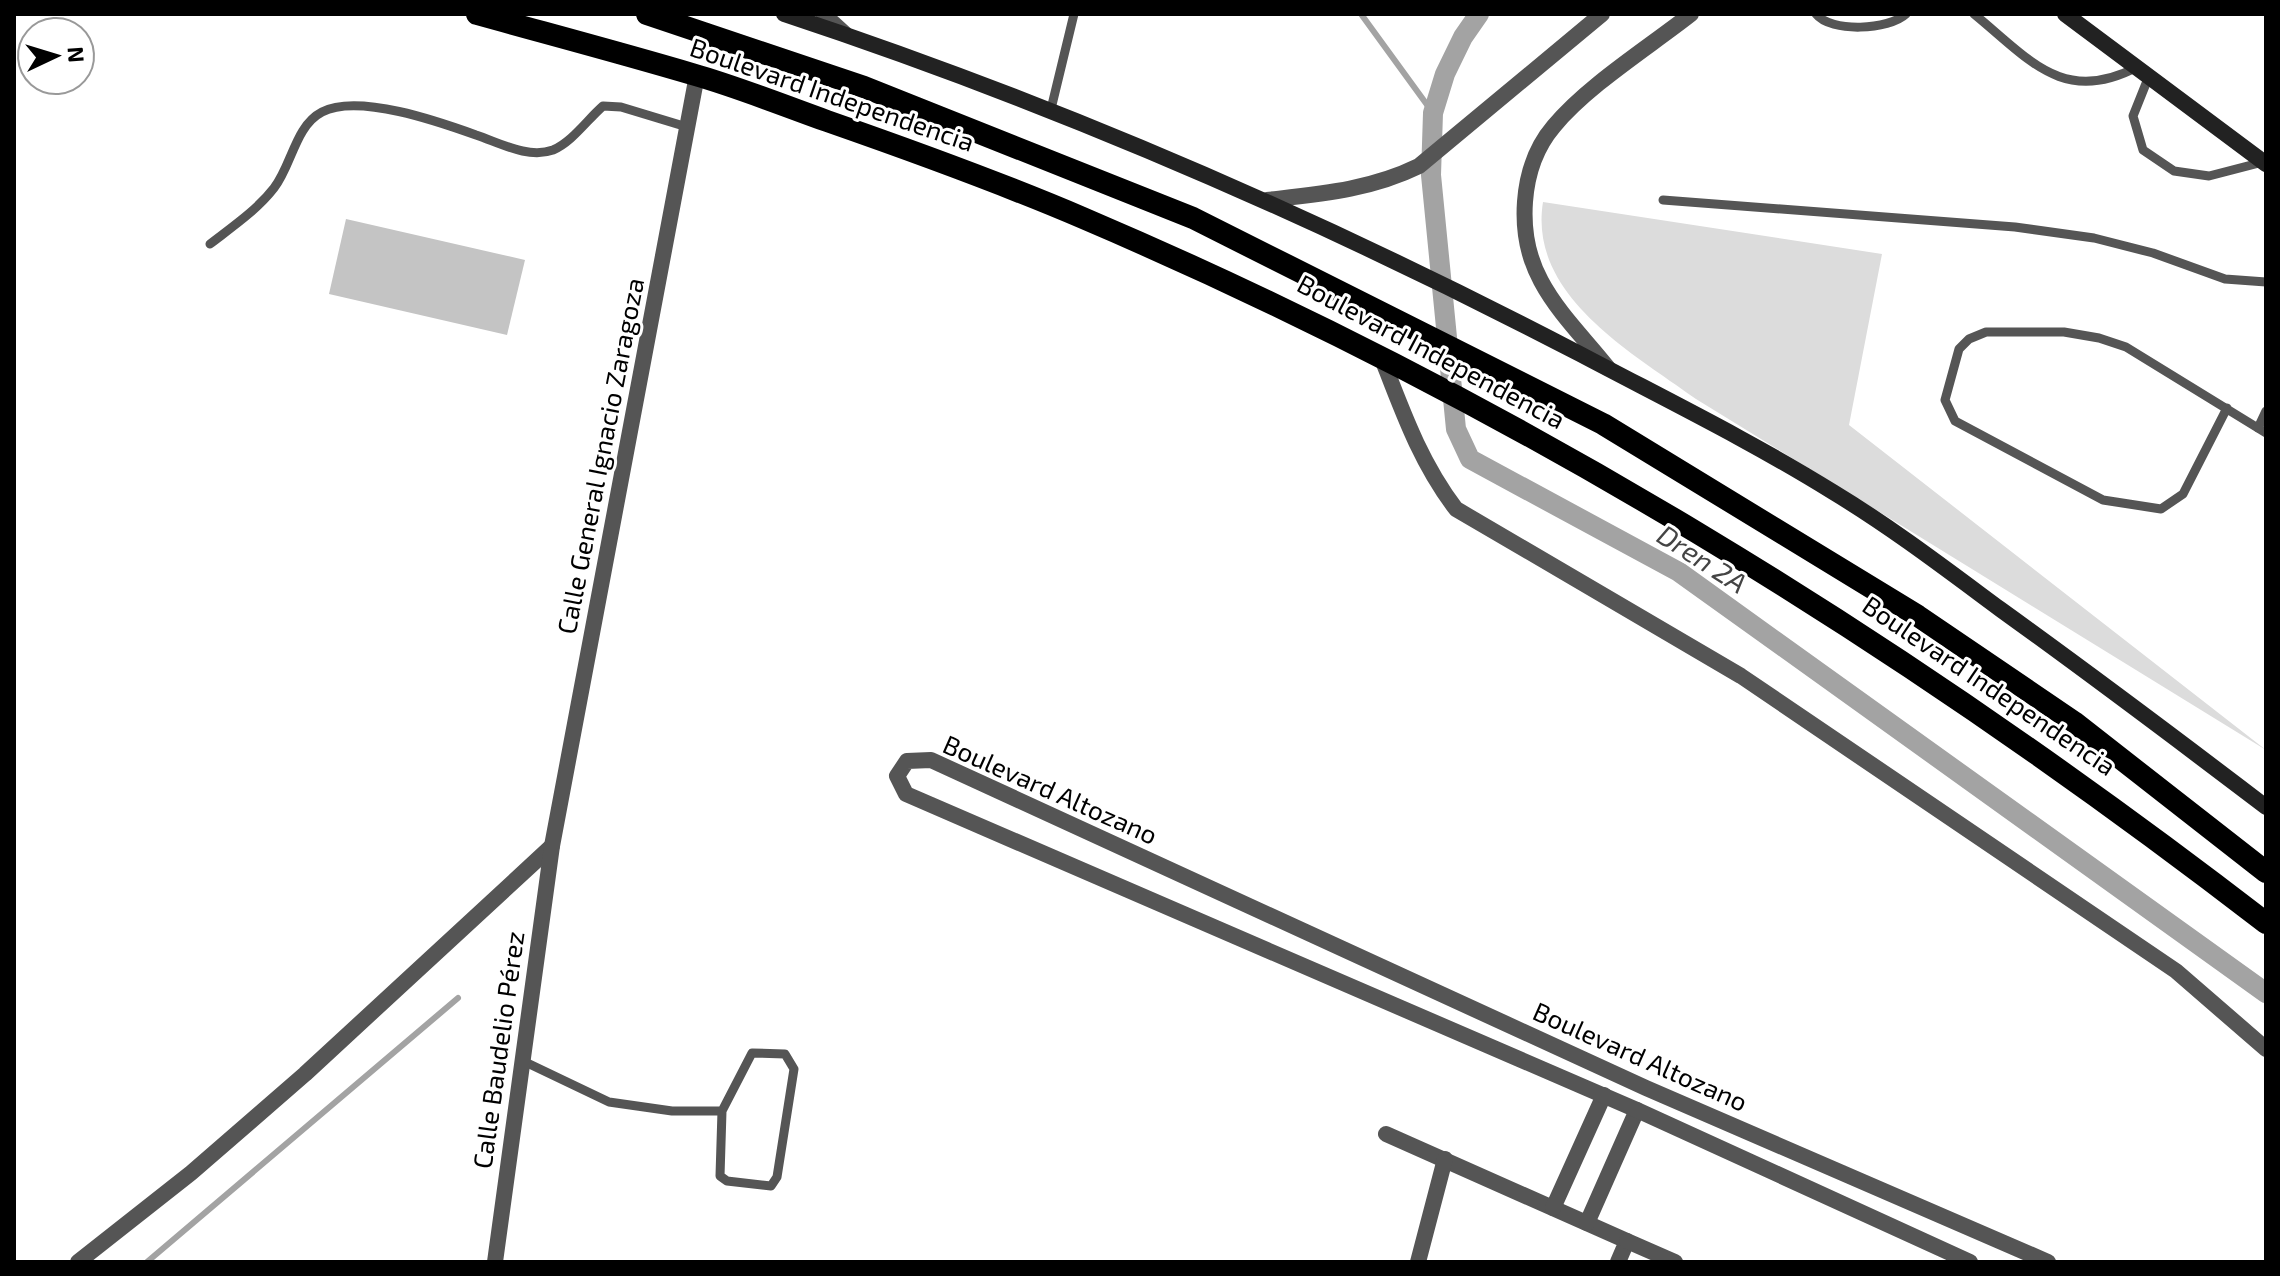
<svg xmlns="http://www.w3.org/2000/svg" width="2280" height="1276" viewBox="0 0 2280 1276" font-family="'Exo 2',sans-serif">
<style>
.green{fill:#dcdcdc}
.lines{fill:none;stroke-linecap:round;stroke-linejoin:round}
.stream{stroke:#a3a3a3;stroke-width:6}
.canal{stroke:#a3a3a3;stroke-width:20}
.building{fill:#c4c4c4}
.service{stroke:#555;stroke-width:9}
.minor{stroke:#555;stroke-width:16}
.tertiary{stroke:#555;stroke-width:16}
.secondary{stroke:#222;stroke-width:16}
.trunk{stroke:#000;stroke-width:22}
.labels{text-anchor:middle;stroke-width:6;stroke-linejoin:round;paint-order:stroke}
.street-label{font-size:26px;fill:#000;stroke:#fff}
.water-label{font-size:28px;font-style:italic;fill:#444;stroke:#fff}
</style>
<rect width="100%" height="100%" fill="#fff"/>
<path class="green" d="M1543,202L1882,254L1849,425L2266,750L1696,399C1631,352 1528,295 1543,202Z"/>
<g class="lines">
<g class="stream">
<polyline points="1361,14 1433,113"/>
<polyline points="147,1262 458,998"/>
</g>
<polyline class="canal" points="1479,14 1463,37 1445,74 1433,113 1431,175 1456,429 1470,459 1679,572 2266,993"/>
</g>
<polygon class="building" points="346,219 525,260 507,335 329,294"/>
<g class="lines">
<g class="service">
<path d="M1816,14C1831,33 1889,30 1906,14"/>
<path d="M1974,14C2028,58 2063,106 2137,67"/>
<polyline points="2149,76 2133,116 2143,150 2174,171 2209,176 2263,162"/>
<polyline points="1051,109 1074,14"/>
<polyline points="1663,200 2015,227 2094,238 2153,253 2225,279 2266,282"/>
<path d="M210,244C232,227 257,210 274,188C292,165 295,126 322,112C358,93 440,122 476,135C500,143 528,159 553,150C572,142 587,120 603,106L621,107L687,127"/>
<polyline points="2227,408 2183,494 2161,509 2103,500 1955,421 1945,400 1959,349 1969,339 1986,332 2064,332 2099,338 2126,347 2266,433"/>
<polyline points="2258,428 2266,411"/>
<polyline points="521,1060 609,1102 672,1111 722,1111 720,1176 727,1181 771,1186 777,1177 794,1069 785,1054 752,1053 722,1111"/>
</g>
<g class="minor">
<polyline points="823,14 845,34"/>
<path d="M1381,356C1402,410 1420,462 1456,509L1741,676L2176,971L2266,1049"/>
<polyline points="1386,1134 1627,1241 1618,1262"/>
<polyline points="1553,1208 1604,1095"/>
<polyline points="1587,1223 1637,1110"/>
<polyline points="1627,1241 1675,1262"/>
<polyline points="78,1262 191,1173 305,1074 552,846"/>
<polyline points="495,1262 552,846 697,75"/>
<polyline points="1418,1262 1445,1159"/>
<polyline points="1970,1262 1637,1110 906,794 897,776 907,761 931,760 1646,1088 2048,1262"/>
</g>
<g class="tertiary">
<path d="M1267,200C1320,194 1370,190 1419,166L1602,14"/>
<path d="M1608,368C1586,340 1558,313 1541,281C1516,235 1519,167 1554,126C1587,86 1649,47 1691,14"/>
</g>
<g class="secondary">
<path d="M784,14C1059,105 1323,220 1580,354C1665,399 1751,441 1833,492C1891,527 1946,569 2000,609C2090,674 2178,740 2266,807"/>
<polyline points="2065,14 2266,164"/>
</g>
<g class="trunk">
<path d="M477,14C549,34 621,53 692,74C738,87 782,105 827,121C913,151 999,182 1083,218C1510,400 1899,640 2266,923"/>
<polyline points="647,14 864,87 1193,218 1603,424 1918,616 2074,722 2266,872"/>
</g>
</g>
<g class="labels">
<g class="street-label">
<text transform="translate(832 95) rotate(19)" y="9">Boulevard Independencia</text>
<text transform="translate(1431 352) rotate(28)" y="9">Boulevard Independencia</text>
<text transform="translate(601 456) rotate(-79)" y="9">Calle General Ignacio Zaragoza</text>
<text transform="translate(1989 686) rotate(34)" y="9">Boulevard Independencia</text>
<text transform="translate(1050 790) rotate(24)" y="9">Boulevard Altozano</text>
<text transform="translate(499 1050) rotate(-82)" y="9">Calle Baudelio Pérez</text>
<text transform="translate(1640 1057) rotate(24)" y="9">Boulevard Altozano</text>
</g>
<g class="water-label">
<text transform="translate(1702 559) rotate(33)" y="10">Dren 2A</text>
</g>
</g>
<rect width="2280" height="1276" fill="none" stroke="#000000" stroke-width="32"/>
<g transform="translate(56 56) rotate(86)"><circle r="38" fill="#ffffff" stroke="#999999" stroke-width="2"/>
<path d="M0-6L14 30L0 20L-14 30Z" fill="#000000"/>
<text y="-12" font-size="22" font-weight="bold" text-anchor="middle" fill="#000000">N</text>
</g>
</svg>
